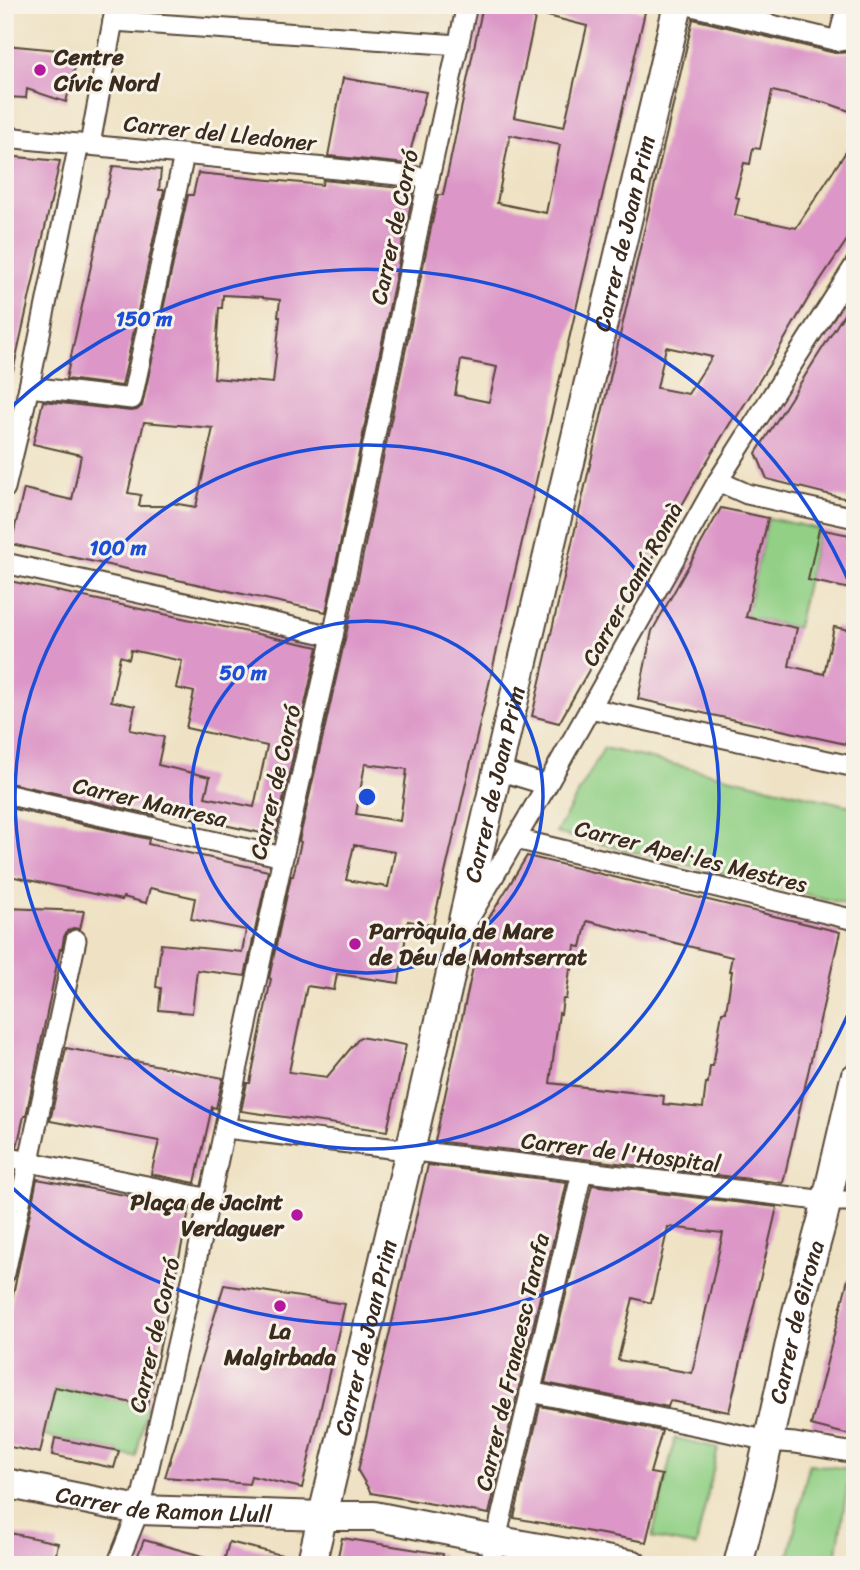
<svg xmlns="http://www.w3.org/2000/svg" width="860" height="1570" viewBox="0 0 860 1570" font-family="Sriracha,sans-serif">
<style>
.green{fill:#92d086;stroke:#667d52;stroke-width:2}
.building{fill:#dc96c7;fill-rule:evenodd}
.lines{fill:none;stroke-linecap:round;stroke-linejoin:round}
.street-casing{stroke:#564637;stroke-width:23}
.secondary-casing{stroke:#564637;stroke-width:32}
.street{stroke:#fff;stroke-width:19}
.secondary{stroke:#fff;stroke-width:28}
.ring{fill:none;stroke:#1d4ed8;stroke-width:3.5}
.poi-dot{fill:#b5179e;stroke:#f7f3e8;stroke-width:2.5}
.labels{text-anchor:middle;stroke-width:6;stroke-linejoin:round;paint-order:stroke}
.poi-label{font-size:23px;font-weight:bold;fill:#3b2a1e;stroke:#f7f3e8;text-anchor:start}
.street-label{font-size:23px;fill:#3b2a1e;stroke:#f7f3e8}
.centre{fill:#1d4ed8;stroke:#f7f3e8;stroke-width:3.5}
.ring-label{font-size:21px;text-anchor:middle;font-weight:bold;fill:#1d4ed8;stroke:#f7f3e8;stroke-width:6;stroke-linejoin:round;paint-order:stroke}
</style>
<rect width="100%" height="100%" fill="#f7f3e8"/>
<filter id="ink" filterUnits="userSpaceOnUse"><feTurbulence type="fractalNoise" baseFrequency=".0143" numOctaves="2"/><feDisplacementMap in="SourceGraphic" scale="14" xChannelSelector="R" yChannelSelector="G"/><feConvolveMatrix kernelMatrix="1 2 1 2 8 2 1 2 1" color-interpolation-filters="sRGB"/></filter>
<filter id="wash" filterUnits="userSpaceOnUse"><feTurbulence type="fractalNoise" baseFrequency=".00686" numOctaves="4" result="noise"/><feDisplacementMap in="SourceGraphic" scale="28" xChannelSelector="R" yChannelSelector="G"/><feGaussianBlur stdDeviation="1.57" result="paint"/><feColorMatrix in="noise" values="0 0 0 0 0 0 0 0 0 0 0 0 0 0 0 0 0 1.4 0 .05"/><feComposite in="paint" operator="in"/></filter>
<g filter="url(#wash)">
<rect width="100%" height="100%" fill="#efe2c4"/>
<g class="green">
<polygon points="768,518 819,529 797,628 746,617"/>
<polygon points="604,748 855,807 855,869 846,904 556,833"/>
<polygon points="55,1387 147,1406 136,1457 118,1454 118,1451 44,1436"/>
<polygon points="675,1438 718,1448 696,1546 652,1538"/>
<polygon points="809,1464 850,1469 835,1565 787,1564"/>
</g>
<g id="blocks">
<g class="building">
<path d="M483,5H621L645,12L433,925L408,921L399,983L337,974L334,990L307,986L289,1072L327,1077L360,1037L406,1045L387,1131L241,1111L247,1083H250L271,979L269,978L291,876H293L301,842L299,841L350,617L436,204L438,195H443ZM536,13L587,26L564,127L514,117ZM510,135L560,145L546,213L497,203ZM461,360L497,367L489,402L455,395ZM365,764L407,769L400,821L356,814ZM354,845L395,852L388,887L346,880Z"/>
<path d="M693,19L835,53L855,52V113L827,103L772,91L760,149L753,148L750,164L744,163L735,197L739,198L735,215L796,228L855,138V228L809,297L776,354L736,418L734,417L703,468L559,723L532,716ZM666,347L712,357L688,394L657,388Z"/>
<polygon points="5,45 79,52 66,102 27,89 26,98 5,97"/>
<polygon points="343,78 426,92 407,164 328,156"/>
<polygon points="5,156 60,161 13,371 5,370"/>
<polygon points="113,166 161,170 159,190 164,190 122,386 66,379"/>
<path d="M198,173L322,185L323,180L401,188L400,191L413,193L326,612L11,544L24,489L72,500L81,455L33,444L43,401L131,411L137,410L142,406L188,195H193ZM223,295L263,297V298L280,300L278,317H280L273,383L214,378L219,308H222ZM144,422L213,428L196,507L172,503L166,506H139L141,495L128,493Z"/>
<polygon points="855,297 855,501 767,479 756,453"/>
<polygon points="721,508 768,518 746,617 797,628 789,666 824,674 834,627 855,631 855,746 638,699 652,631"/>
<polygon points="819,529 855,536 855,590 808,580"/>
<path d="M5,580L318,647L275,836L155,810L154,815L5,782ZM131,650L182,661L176,688L194,692L186,728L267,746L254,807L205,797L210,777L158,765L164,737L130,730L135,706L111,701L120,656L129,659Z"/>
<polygon points="5,807 149,839 148,844 268,871 245,976 197,970 192,1013 159,1010 161,988 156,987 161,944 242,952 246,930 191,919 195,898 150,888 146,903 123,897 122,900 5,875"/>
<path d="M527,856L840,932L783,1183L435,1141L481,931ZM587,921L732,957L729,971H732L726,1012H722L713,1066H710L708,1083H706L703,1108L663,1104L664,1096L550,1083L559,1013L561,1014L563,999H566L570,969L572,970L575,946L581,947Z"/>
<polygon points="5,908 84,911 80,929 73,928 67,931 64,937 62,949 60,949 26,1116 24,1116 17,1147 5,1145"/>
<polygon points="66,1048 223,1078 216,1108 212,1107 195,1183 151,1174 159,1141 50,1121"/>
<polygon points="428,1165 567,1182 489,1514 371,1493 358,1471"/>
<polygon points="5,1173 13,1175 5,1213"/>
<polygon points="37,1179 190,1207 147,1406 55,1387 40,1453 5,1446 5,1333"/>
<path d="M592,1185L777,1207L729,1412L670,1401L668,1407L545,1383ZM668,1227L723,1233L692,1373L618,1360L633,1298L651,1303Z"/>
<polygon points="848,1279 855,1280 855,1415 850,1435 811,1425"/>
<polygon points="224,1285 345,1304 302,1488 251,1476 249,1484 165,1477"/>
<polygon points="540,1406 662,1431 650,1473 662,1475 646,1542 514,1518"/>
<polygon points="55,1438 119,1451 114,1468 52,1455"/>
<polygon points="5,1532 58,1543 54,1565 5,1565"/>
<polygon points="342,1538 443,1554 442,1565 336,1565"/>
<polygon points="144,1540 213,1559 212,1565 134,1565"/>
<polygon points="229,1542 294,1558 293,1565 223,1565"/>
</g>
</g>
</g>
<g filter="url(#ink)">
<use href="#blocks" fill-opacity="0" stroke="#564637" stroke-width="2"/>
<g class="lines">
<defs>
<g id="street">
<polyline points="692,6 838,41 855,39"/>
<polyline points="113,21 459,45"/>
<polyline points="838,41 847,5"/>
<polyline points="5,137 429,178"/>
<polyline points="90,144 116,5"/>
<polyline points="29,387 132,399 184,155"/>
<polyline points="718,481 747,494 855,518"/>
<polyline points="5,488 29,387 79,144"/>
<polyline points="5,563 333,636"/>
<polyline points="590,708 855,767"/>
<polyline points="498,770 547,785"/>
<polyline points="5,794 283,857"/>
<polyline points="516,839 855,920"/>
<polyline points="471,915 547,785 718,481 855,265"/>
<polyline points="225,1128 826,1201 855,1201"/>
<polyline points="5,1157 210,1199"/>
<polyline points="5,1273 76,940"/>
<polyline points="530,1392 719,1430 768,1441 795,1443 855,1453"/>
<polyline points="117,1565 139,1510 192,1280 283,857 333,636 424,201 467,5"/>
<polyline points="490,1565 582,1172"/>
</g>
<g id="secondary">
<path id="s1" d="M5,1483L139,1510L323,1516H374L495,1540L633,1565"/>
<path id="s2" d="M311,1565L410,1151L507,729L678,5"/>
<path id="s3" d="M738,1565L760,1479L797,1312L822,1221L855,1078"/>
</g>
</defs>
<use href="#street" class="street-casing"/>
<use href="#secondary" class="secondary-casing"/>
<use href="#street" class="street"/>
<use href="#secondary" class="secondary"/>
</g>
</g>
<g class="ring">
<circle cx="367" cy="797" r="176"/>
<circle cx="367" cy="797" r="352"/>
<path d="M853 1003A528 528 0 0 1 7 1183M7 411A528 528 0 0 1 853 591"/>
</g>
<g class="poi-dot">
<circle cx="40" cy="70" r="7"/>
<circle cx="355" cy="944" r="7"/>
<circle cx="297" cy="1215" r="7"/>
<circle cx="280" cy="1306" r="7"/>
</g>
<g class="labels">
<g class="poi-label">
<text x="54" y="65">Centre<tspan x="54" dy="26">Cívic Nord</tspan></text>
<text x="369" y="939">Parròquia de Mare<tspan x="369" dy="26">de Déu de Montserrat</tspan></text>
<text x="283" y="1210" text-anchor="end">Plaça de Jacint<tspan x="283" dy="26">Verdaguer</tspan></text>
<text x="280" y="1339" text-anchor="middle">La<tspan x="280" dy="26">Malgirbada</tspan></text>
</g>
<g class="street-label">
<text transform="translate(220 133) rotate(6)" y="8">Carrer del Lledoner</text>
<text transform="translate(394 227) rotate(-78)" y="8">Carrer de Corró</text>
<text dy="8" stroke="none"><textPath href="#s2" startOffset="1368">Carrer de Joan Prim</textPath></text>
<text transform="translate(632 584) rotate(-61)" y="8">Carrer Camí Romà</text>
<text transform="translate(275 782) rotate(-77)" y="8">Carrer de Corró</text>
<text dy="8" stroke="none"><textPath href="#s2" startOffset="802">Carrer de Joan Prim</textPath></text>
<text transform="translate(150 802) rotate(13)" y="8">Carrer Manresa</text>
<text transform="translate(691 856) rotate(14)" y="8">Carrer Apel·les Mestres</text>
<text transform="translate(621 1152) rotate(7)" y="8">Carrer de l'Hospital</text>
<text dy="8" stroke="none"><textPath href="#s3" startOffset="250">Carrer de Girona</textPath></text>
<text transform="translate(154 1335) rotate(-77)" y="8">Carrer de Corró</text>
<text dy="8" stroke="none"><textPath href="#s2" startOffset="234">Carrer de Joan Prim</textPath></text>
<text transform="translate(512 1362) rotate(-77)" y="8">Carrer de Francesc Tarafa</text>
<text dy="8" stroke="none"><textPath href="#s1" startOffset="161">Carrer de Ramon Llull</textPath></text>
</g>
</g>
<circle cx="367" cy="797" r="10" class="centre"/>
<g class="ring-label">
<text x="144" y="326">150 m</text>
<text x="118" y="555">100 m</text>
<text x="243" y="680">50 m</text>
</g>
<rect width="860" height="1570" fill="none" stroke="#f7f3e8" stroke-width="28"/>
</svg>
